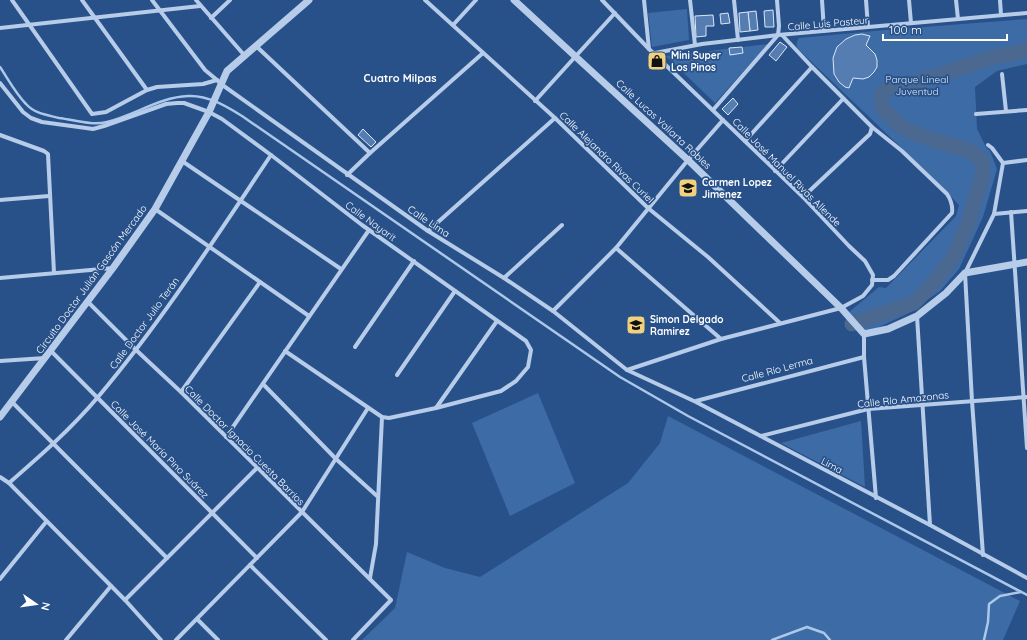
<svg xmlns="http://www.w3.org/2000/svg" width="1027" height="640" viewBox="0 0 1027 640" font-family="Quicksand,sans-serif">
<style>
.green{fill:#3d6ba6}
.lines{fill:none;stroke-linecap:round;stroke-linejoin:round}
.stream{stroke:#abc7e9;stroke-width:2.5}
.river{stroke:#4b6890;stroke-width:15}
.building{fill:#557db2;stroke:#dae7f7}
.minor{stroke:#b6cce9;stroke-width:4}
.tertiary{stroke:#b6cce9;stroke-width:7}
.labels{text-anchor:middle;stroke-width:3.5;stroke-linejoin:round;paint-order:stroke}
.street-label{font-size:10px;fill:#fff;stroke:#28518a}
.poi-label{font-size:10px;font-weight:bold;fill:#fff;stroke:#28518a;text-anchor:start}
.park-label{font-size:10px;fill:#dae7f7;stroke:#28518a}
.neighbourhood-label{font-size:11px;font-weight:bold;fill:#fff;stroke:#28518a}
</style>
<rect width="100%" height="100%" fill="#28518a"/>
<g class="green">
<polygon points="687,9 689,40 652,47 648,13"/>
<path d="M1027,19V64L997,71L975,87L977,129L986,147L990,151L997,169L983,217L959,269L940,291L909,313L866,333L848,313L879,287L886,288L956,216L959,205L933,178L798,49C795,44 797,42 799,38L885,30Z"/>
<polygon points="768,44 715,103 666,56"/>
<polygon points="538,393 575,483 510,516 472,423"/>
<polygon points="668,416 1020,601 1003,640 362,640 395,608 407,552 445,568 480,577 628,483 660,443"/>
<polygon points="861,421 865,487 781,443"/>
</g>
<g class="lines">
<g class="stream">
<path d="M0,67C8,79 16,94 26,104C35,114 48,115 59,118C75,120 92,126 107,122C135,115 160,97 188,96C208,95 226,106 242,116L620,377L688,416L1027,595"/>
<polyline points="772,640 807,627 824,633 830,640"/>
<polyline points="984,640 988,622 989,604 1000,596 1021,592"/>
</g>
<polyline class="river" points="852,324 914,303 937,279 953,258 969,222 976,195 981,183 983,170 982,160 970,151 918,135 901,126 883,109 881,95 889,87 921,81 990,58 1018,53 1027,49"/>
</g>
<g class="building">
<polygon points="773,10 774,27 765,27 764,11"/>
<polygon points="756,11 758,30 750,31 748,12"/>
<polygon points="748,12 750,31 740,32 739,13"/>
<polygon points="728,13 730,23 721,24 720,14"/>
<polygon points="713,15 714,26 706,26 706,36 696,37 695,16"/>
<polygon points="862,34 870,36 866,45 875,54 877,60 877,67 874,72 869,77 863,79 853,78 849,88 845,87 839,82 834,74 833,58 837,47 846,39 855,35"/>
<polygon points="780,42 787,47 776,61 769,55"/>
<polygon points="742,47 743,53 730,55 729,48"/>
<polygon points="733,98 738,104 728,115 722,109"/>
<polygon points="363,129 376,142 371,147 358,135"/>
</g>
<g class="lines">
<g class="minor">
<polyline points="12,0 92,114 106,112 147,90 157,87 203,84 217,80"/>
<polyline points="82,0 147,90"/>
<polyline points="152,0 205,70 217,80 221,84 428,231 504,278 553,311 627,370 696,402 930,525 1027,578"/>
<polyline points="196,0 245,56"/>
<polyline points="425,0 555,118 648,208 708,257 780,323"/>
<polyline points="602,0 649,49 803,197 849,246 865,261 873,275 872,285 863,296 841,308 721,339 627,370"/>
<polyline points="644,0 649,49"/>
<polyline points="690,0 695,45"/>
<polyline points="734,0 738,40"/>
<polyline points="822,0 824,31"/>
<polyline points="866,0 868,27"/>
<polyline points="909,0 911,23"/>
<polyline points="956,0 958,19"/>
<polyline points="1000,0 1001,15"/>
<polyline points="211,18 230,0"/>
<polyline points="453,25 476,0"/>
<polyline points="0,28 200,6"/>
<path d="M782,35L812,67L872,127L902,151L947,194C951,200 953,205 952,213L894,276L888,280H872"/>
<polyline points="256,46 370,153"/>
<polyline points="655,53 702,44 778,35 1027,13"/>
<polyline points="1002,74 1006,111"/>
<polyline points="0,83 23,112 31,118 42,122 86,128 93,129 104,126 166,104 177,103 184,103 209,112 222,119 271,155 362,225 526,341 531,350 528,367 516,381 501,391 436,408 389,418 382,417 285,351"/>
<polyline points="535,101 615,13"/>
<polyline points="713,110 778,35 779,26 777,0"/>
<polyline points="976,114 1027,110"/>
<polyline points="0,135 44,151 48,154 54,273"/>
<polyline points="745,141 812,67"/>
<polyline points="182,161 341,269"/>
<polyline points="1003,163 1027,160"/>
<polyline points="775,171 843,99"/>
<polyline points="347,175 370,153 483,53"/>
<polyline points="803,197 870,134 872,127"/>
<polyline points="0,200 49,196"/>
<polyline points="155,209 309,316"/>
<polyline points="1011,212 1027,448"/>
<polyline points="994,214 1027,211"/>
<polyline points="428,231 555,118"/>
<polyline points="616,248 721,339"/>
<polyline points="0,278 113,268"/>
<polyline points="504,278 562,225"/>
<polyline points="88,302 135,349 181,392 391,600 353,640"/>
<polyline points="553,311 616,248 688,160 723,120"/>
<polyline points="917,316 930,525"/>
<polyline points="864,334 864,357 876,498"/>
<polyline points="355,347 414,261"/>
<polyline points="51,351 257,558"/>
<polyline points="0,361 45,358"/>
<polyline points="397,375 455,291"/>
<polyline points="263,384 336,459 377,496"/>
<polyline points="181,392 260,282"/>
<polyline points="696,401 864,357"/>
<polyline points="12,402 167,558"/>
<polyline points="436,408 497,321"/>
<polyline points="761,436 868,409 1027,397"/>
<polyline points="226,437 369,230"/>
<polyline points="0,477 9,483 125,600 161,640"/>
<path d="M9,483C40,456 71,429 98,397C162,321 216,237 271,155"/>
<polyline points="983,555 972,401 965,273 994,214 1003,163 992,148 988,145"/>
<polyline points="250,565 326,640"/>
<polyline points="370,578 376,544 382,417"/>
<polyline points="0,579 46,522"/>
<polyline points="125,600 257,468"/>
<polyline points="197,619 218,640"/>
<polyline points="66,640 111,586"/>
<polyline points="176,640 302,512 368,408"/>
</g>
<g class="tertiary">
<polyline points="514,0 688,160 841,308 864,334 888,329 917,316 946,293 965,273 1027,262"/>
<polyline points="0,417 113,268 155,209 209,112 227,71 309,0"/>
</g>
</g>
<defs>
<symbol id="shop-square" viewBox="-11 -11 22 22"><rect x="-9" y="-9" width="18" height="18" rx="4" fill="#f1d17d" stroke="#28518a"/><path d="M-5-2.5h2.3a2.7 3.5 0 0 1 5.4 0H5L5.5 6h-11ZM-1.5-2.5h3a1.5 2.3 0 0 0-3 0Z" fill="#111"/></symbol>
<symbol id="school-square" viewBox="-11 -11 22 22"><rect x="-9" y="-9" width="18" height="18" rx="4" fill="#f1d17d" stroke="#28518a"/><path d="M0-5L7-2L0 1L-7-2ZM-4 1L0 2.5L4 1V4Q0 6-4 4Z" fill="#111"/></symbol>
</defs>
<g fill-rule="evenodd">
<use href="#shop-square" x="646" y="50" width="22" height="22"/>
<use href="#school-square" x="677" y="177" width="22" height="22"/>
<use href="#school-square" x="625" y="314" width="22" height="22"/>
</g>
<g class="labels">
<g class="street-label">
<text transform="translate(828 23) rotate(-5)" y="4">Calle Luis Pasteur</text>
<text transform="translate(664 124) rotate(43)" y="4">Calle Lucas Vallarta Robles</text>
<text transform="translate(607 157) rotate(44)" y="4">Calle Alejandro Rivas Curiel</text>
<text transform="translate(787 172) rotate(45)" y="4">Calle José Manuel Rivas Allende</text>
<text transform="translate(371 221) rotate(36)" y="4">Calle Nayarit</text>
<text transform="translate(429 221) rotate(34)" y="4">Calle Lima</text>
<text transform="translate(91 279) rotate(-54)" y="4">Circuito Doctor Julián Gascón Mercado</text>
<text transform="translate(144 323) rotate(-54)" y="4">Calle Doctor Julio Terán</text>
<text transform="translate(777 369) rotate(-15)" y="4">Calle Río Lerma</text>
<text transform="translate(903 399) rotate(-6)" y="4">Calle Río Amazonas</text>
<text transform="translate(245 445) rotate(45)" y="4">Calle Doctor Ignacio Cuesta Barrios</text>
<text transform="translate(160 449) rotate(45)" y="4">Calle José María Pino Suárez</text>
<text transform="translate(832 465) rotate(28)" y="4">Lima</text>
</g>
<g class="poi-label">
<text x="671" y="59">Mini Super<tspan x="671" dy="12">Los Pinos</tspan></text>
<text x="702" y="186">Carmen Lopez<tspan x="702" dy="12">Jimenez</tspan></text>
<text x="650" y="323">Simon Delgado<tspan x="650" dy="12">Ramirez</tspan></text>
</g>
<g class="park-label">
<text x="917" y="83">Parque Lineal<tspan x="917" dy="12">Juventud</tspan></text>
</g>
<g class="neighbourhood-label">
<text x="400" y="82">Cuatro Milpas</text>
</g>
</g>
<g transform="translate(36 604) rotate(103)" stroke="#28518a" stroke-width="3" paint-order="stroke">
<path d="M0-3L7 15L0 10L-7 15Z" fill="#ffffff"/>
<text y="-6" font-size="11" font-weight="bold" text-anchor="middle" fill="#ffffff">N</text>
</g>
<path d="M883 34v6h124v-6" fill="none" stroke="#ffffff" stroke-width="2"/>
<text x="889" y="34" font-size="12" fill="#ffffff" stroke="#28518a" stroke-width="3" paint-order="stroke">100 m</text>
</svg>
